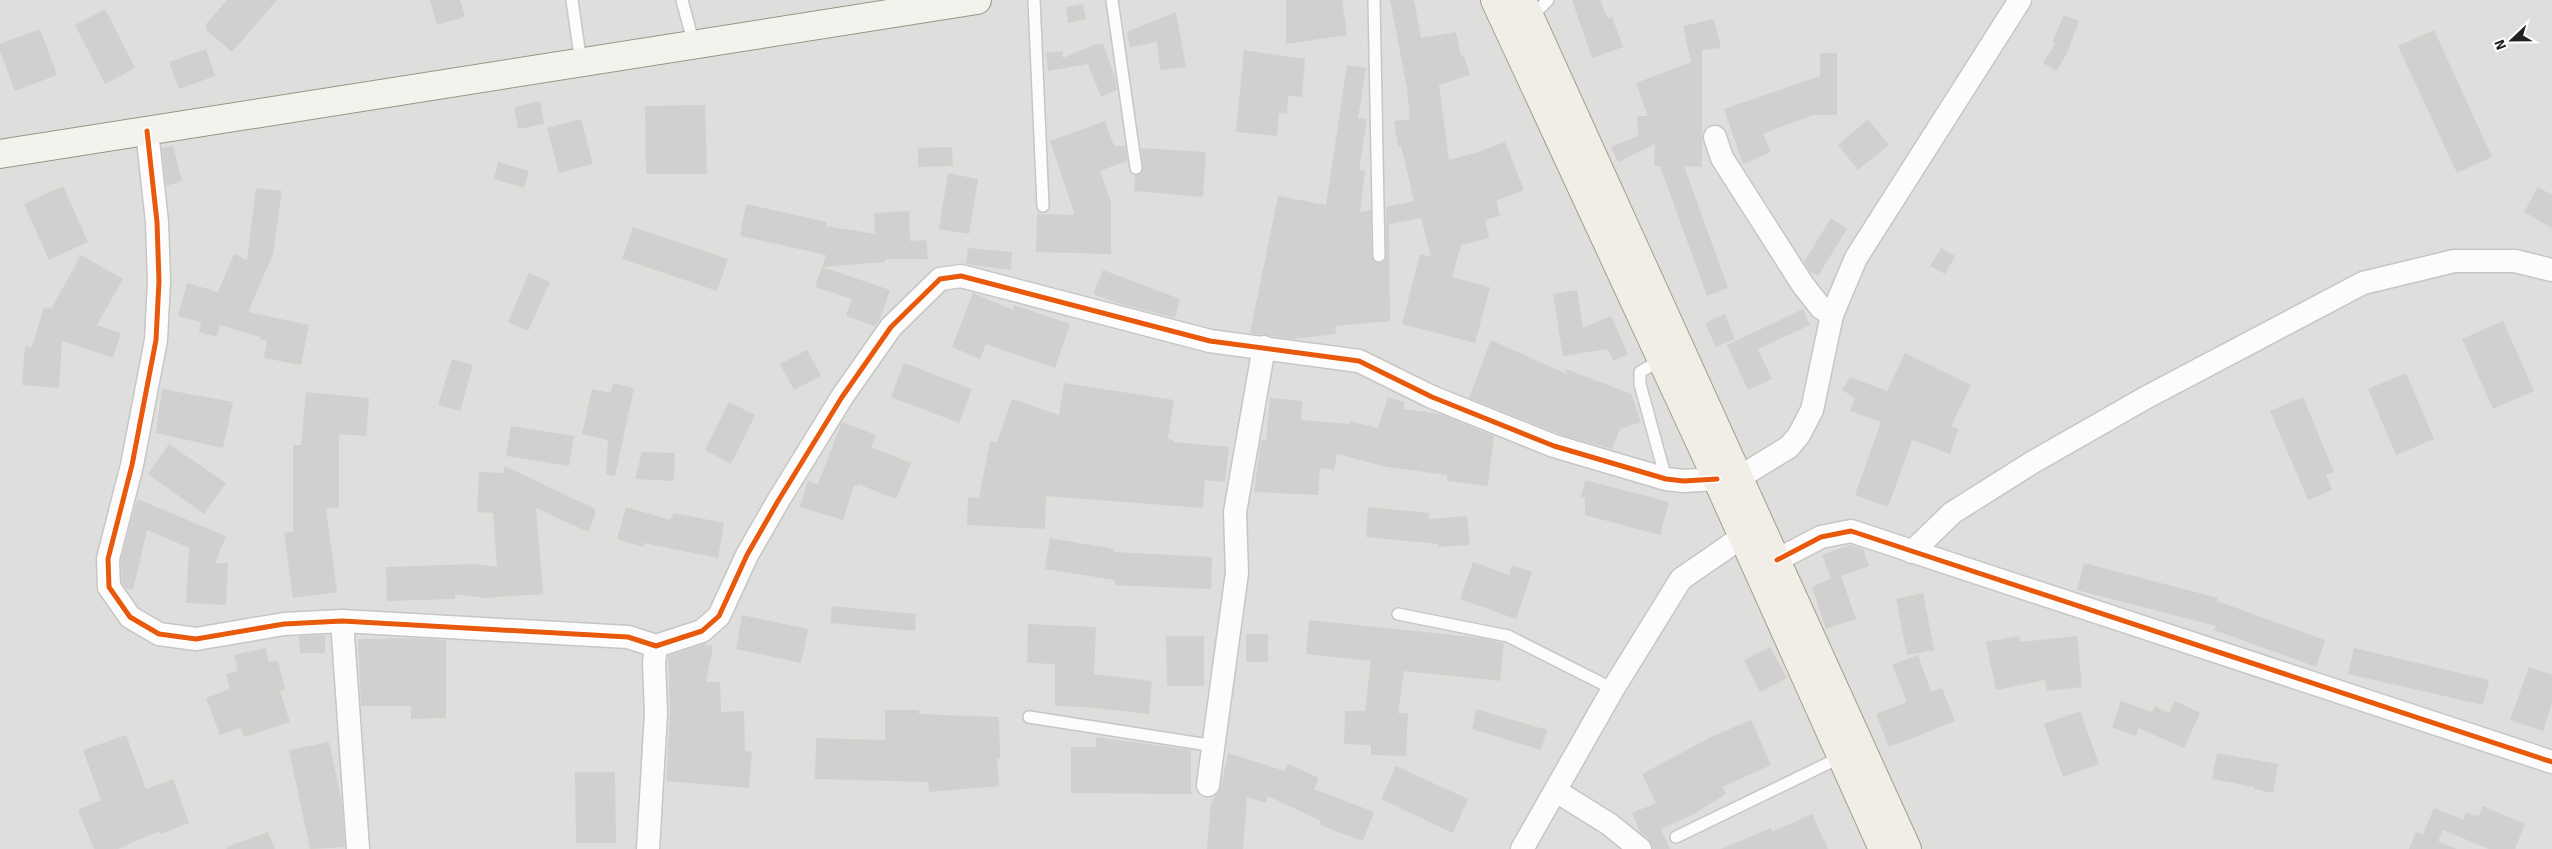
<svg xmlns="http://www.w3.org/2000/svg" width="2552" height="849" viewBox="0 0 2552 849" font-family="Signika,sans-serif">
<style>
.residential{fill:#dededc}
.building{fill:#d2d0ce}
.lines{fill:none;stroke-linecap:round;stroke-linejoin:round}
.service-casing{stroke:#c6c6c4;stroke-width:14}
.minor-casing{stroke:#c6c6c4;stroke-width:25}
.secondary-casing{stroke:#959884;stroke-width:30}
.primary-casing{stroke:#a49d89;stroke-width:30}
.service{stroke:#fdfcfc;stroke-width:11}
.minor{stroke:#fdfcfc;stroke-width:22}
.secondary{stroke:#f2f3ed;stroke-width:28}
.primary{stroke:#f1eee8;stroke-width:28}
.cycleway-casing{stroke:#fff;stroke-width:8}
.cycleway{stroke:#e8590c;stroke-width:5}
</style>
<rect width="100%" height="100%" fill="#efeeeb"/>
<rect class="residential" x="0" y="0" width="2552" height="849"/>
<g class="building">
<polygon points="227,0 277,0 232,52 206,30 206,24"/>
<polygon points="430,0 460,0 465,17 437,25"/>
<polygon points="1286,0 1342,0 1347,35 1286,44"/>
<polygon points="1390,0 1414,0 1421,38 1456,32 1461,57 1464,56 1470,75 1439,85 1449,160 1478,152 1505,142 1524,190 1496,201 1500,216 1485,220 1489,238 1461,245 1452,277 1490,287 1475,343 1402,324 1420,254 1431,257 1421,218 1389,224 1390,321 1335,326 1336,334 1292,339 1250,333 1278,196 1326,205 1347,65 1366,68 1358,118 1367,119 1359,170 1365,171 1360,212 1371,210 1372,256 1375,262 1382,263 1386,256 1386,207 1414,201 1401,146 1398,147 1394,121 1410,119 1407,88"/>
<polygon points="1572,0 1600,0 1608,19 1612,17 1623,47 1592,58"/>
<polygon points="1083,4 1086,19 1068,23 1066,7"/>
<polygon points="105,9 135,68 105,84 75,25"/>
<polygon points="1176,12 1186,67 1160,70 1157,42 1130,47 1127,32"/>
<polygon points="2064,15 2079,21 2067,53 2056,71 2043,63 2055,44 2052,42"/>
<polygon points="1714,19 1721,48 1702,50 1702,167 1684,166 1728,288 1707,296 1660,166 1654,166 1655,144 1618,162 1611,147 1638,136 1637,116 1648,116 1636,83 1691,62 1683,26"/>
<polygon points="40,29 57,75 15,91 0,51 0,44"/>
<polygon points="2434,30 2492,157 2457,173 2398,46"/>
<polygon points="1096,44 1103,44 1115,77 1117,90 1101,97 1088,64 1048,71 1046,53 1062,51 1063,58"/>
<polygon points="206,49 215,76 179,89 169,62"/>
<polygon points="1244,50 1305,59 1302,97 1288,96 1287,114 1279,113 1277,136 1236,132"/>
<polygon points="1820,53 1837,53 1837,115 1813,115 1763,134 1771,152 1743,164 1724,109 1820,76"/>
<polygon points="540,101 544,124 518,129 514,107"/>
<polygon points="705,105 707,174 646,174 645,106"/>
<polygon points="581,119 593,164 559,173 547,128"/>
<polygon points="1868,119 1889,145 1858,170 1838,145"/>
<polygon points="1105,121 1114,146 1125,146 1127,161 1100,171 1111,202 1111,254 1036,252 1037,214 1075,215 1050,141"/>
<polygon points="173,146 182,181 166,186 162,148"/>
<polygon points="952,147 953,166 918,167 918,148"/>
<polygon points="1141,148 1206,152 1203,197 1134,191 1135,175 1143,170"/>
<polygon points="498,162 529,171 524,188 494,179"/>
<polygon points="948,173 978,179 969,234 939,229"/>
<polygon points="63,186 88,242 49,260 24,204"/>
<polygon points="2538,187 2552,195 2552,228 2524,212"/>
<polygon points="256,188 282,191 273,254 248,312 309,325 301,365 264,358 267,341 260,340 260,337 220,325 217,337 199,332 201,322 178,316 187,283 218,292 234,254 247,260"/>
<polygon points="746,204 827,222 826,226 875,234 874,213 909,211 910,241 926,240 928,259 885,259 885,262 822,267 890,290 880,319 875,326 846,316 852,299 815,287 826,255 740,236"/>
<polygon points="1831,218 1847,229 1818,276 1809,270 1804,262"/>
<polygon points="633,227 728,259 717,291 622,259"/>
<polygon points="968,248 1012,252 1011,270 966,264"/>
<polygon points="1941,248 1955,256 1945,274 1930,266"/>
<polygon points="81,255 123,279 97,325 121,333 113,358 62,341 59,388 22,385 25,346 32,347 44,307 51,309"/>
<polygon points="1103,270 1180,299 1175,318 1114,302 1093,294"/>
<polygon points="529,273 550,282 528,331 508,322"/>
<polygon points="1577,290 1583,328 1611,316 1628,354 1613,361 1608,349 1563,356 1553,294"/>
<polygon points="973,293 1013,310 1014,305 1070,324 1055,368 986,344 980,359 952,347"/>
<polygon points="1803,309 1810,325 1758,349 1772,379 1748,390 1727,345"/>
<polygon points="1725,314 1735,339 1716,347 1705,323"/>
<polygon points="2503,321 2534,391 2493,409 2462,339"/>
<polygon points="1491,340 1567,374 1566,369 1631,394 1641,422 1620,429 1612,449 1562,435 1469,398"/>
<polygon points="807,350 821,376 794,390 780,364"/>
<polygon points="1905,353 1971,385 1951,426 1958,429 1950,454 1912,440 1888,507 1855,495 1881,422 1850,411 1855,398 1842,390 1850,377 1887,391"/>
<polygon points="452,359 473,365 460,411 438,405"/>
<polygon points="904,363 972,389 959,423 891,397"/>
<polygon points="2406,373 2434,439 2396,455 2368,389"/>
<polygon points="613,383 634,388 615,476 606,474 608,440 582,434 592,389 611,393"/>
<polygon points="1064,383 1174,400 1168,439 1174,440 1173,442 1229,447 1225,482 1205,480 1203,508 1046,496 1045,529 967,525 968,497 979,498 990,441 997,442 1012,399 1059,415"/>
<polygon points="162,389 233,402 223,448 156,433"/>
<polygon points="306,392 369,398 366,436 339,434 339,508 326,508 337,592 293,598 284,533 293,532 293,445 301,445"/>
<polygon points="1388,397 1405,402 1403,409 1440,414 1494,436 1488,486 1447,481 1447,475 1387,467 1337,454 1334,470 1320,468 1318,495 1254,492 1261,440 1266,440 1270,398 1302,401 1301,420 1349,424 1350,421 1378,428"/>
<polygon points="2303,397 2334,472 2326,475 2332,490 2308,500 2270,411"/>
<polygon points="729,402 755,415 731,464 705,450"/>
<polygon points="842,422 876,435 871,447 911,463 896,499 858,484 857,486 854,485 843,520 800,507 808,481 818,484"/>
<polygon points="511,426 574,436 569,466 506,456"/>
<polygon points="169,444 226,483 204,514 148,474"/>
<polygon points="642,452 675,453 674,481 635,479"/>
<polygon points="505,466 595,509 595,516 588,532 536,508 543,594 484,598 455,594 455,599 387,601 386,567 474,564 497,567 493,513 477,512 479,472 503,473"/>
<polygon points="1585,480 1669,502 1660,535 1585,515 1585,498 1581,497"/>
<polygon points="137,499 226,536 215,563 228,563 226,605 186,603 189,548 147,530 133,590 126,588 122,583 121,560"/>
<polygon points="626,507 670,520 674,513 724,523 718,558 644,543 643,547 617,539"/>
<polygon points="1368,507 1429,513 1429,519 1467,516 1470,545 1438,547 1438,544 1366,537"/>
<polygon points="1050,538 1114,549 1113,552 1212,557 1211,589 1115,585 1115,580 1045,569"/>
<polygon points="1850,545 1863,549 1869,566 1841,576 1856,619 1826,629 1812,587 1831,578 1822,555"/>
<polygon points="1473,562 1509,575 1512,565 1532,572 1516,619 1460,599"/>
<polygon points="2084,563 2218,598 2217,601 2325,640 2316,667 2214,630 2216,626 2077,590"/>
<polygon points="1923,593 1934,650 1907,655 1896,599"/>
<polygon points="832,606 916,614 915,631 830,623"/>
<polygon points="742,615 808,629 801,663 736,649"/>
<polygon points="1309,620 1482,638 1504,643 1500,681 1404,671 1398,713 1408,713 1406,756 1371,755 1371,745 1344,744 1345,711 1365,711 1371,661 1306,654"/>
<polygon points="1028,624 1096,627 1094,674 1152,681 1149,714 1086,707 1055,706 1055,664 1027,663"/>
<rect x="1246" y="634" width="22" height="28"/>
<polygon points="325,635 325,653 300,653 299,636"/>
<polygon points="1166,636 1204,636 1204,686 1167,686"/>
<polygon points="2019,636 2020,642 2077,636 2082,687 2047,691 2045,680 1996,690 1986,642"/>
<polygon points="410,638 446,640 446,718 411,719 411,706 361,706 358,639"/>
<polygon points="704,644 713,646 706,682 720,682 721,712 744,711 745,751 752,752 749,788 666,781 670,713 668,656"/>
<polygon points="1770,647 1787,678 1760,692 1744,660"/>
<polygon points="266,648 269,662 278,661 285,689 280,691 290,722 244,737 240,728 220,735 206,698 230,689 226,674 238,671 234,655"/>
<polygon points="2354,648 2489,680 2483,705 2348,674"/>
<polygon points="1918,655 1931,692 1942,688 1955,721 1889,747 1876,714 1907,702 1892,665"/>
<polygon points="2529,667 2552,675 2552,703 2543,731 2510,720"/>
<polygon points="2121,701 2152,712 2155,706 2169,713 2175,701 2200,713 2184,748 2138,728 2136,736 2112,727"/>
<polygon points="1476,709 1547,730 1541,750 1472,729"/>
<polygon points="885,710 919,710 919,714 999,717 1000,759 997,759 999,786 929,792 928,782 815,779 816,738 885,740"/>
<polygon points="2080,711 2099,764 2063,777 2044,724"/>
<polygon points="1751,720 1771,765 1722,787 1726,794 1692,815 1661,829 1670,849 1653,849 1649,839 1640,832 1632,813 1656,803 1642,774 1713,736"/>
<polygon points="126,735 146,789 173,779 189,823 160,834 159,831 118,849 94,849 78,810 101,800 83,750"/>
<polygon points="1096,737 1191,750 1191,794 1071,793 1071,747 1096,747"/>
<polygon points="329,742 342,802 345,847 310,849 289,750"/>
<polygon points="1228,753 1285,771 1288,764 1319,778 1314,789 1374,812 1363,841 1320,825 1321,821 1268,796 1266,803 1247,797 1243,849 1207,849 1211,803 1221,787"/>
<polygon points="2217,753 2278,764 2273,793 2254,789 2255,787 2212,779"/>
<polygon points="1396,766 1468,799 1453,833 1381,799"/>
<polygon points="575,772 615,772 616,843 576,843"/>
<polygon points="2483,806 2525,824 2515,849 2489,849 2443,830 2438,841 2457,849 2409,849 2416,832 2423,834 2434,808 2463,820 2466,813 2479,816"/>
<polygon points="1812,814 1828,849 1721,849 1771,828 1772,832"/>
<polygon points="268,832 275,849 227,849 226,847"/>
</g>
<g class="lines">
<defs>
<g id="service">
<polyline points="572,0 581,63"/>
<polyline points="682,0 694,45"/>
<polyline points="1034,0 1043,206"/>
<polyline points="1112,0 1136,168"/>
<polyline points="1374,0 1379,256"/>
<polyline points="1531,17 1548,0"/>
<polyline points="1661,360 1640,372 1640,384 1666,479"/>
<polyline points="1398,614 1508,636 1613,689"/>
<polyline points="1029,717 1215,746"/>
<polyline points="1676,837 1841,757"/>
</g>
<g id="minor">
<polyline points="147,131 157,222 159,281 156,340 132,465 108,559 109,587 130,617 159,634 196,639 284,624 342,621 628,637 656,646 702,631 719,616 747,555 778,501 842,397 891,327 940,279 961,276 1210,341 1359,361 1432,397 1554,446 1666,479 1684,481 1717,479"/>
<polyline points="1715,137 1722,158 1803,285 1821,308 1832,315"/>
<polyline points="1740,477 1789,447 1799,435 1812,410 1832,315 1856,258 2020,0"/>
<polyline points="1912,552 1952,513 2033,462 2147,397 2363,283 2454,261 2515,261 2552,270"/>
<polyline points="1777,560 1821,537 1851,531 2552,762"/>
<polyline points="342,621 358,849"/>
<polyline points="1208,785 1237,573 1235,512 1264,347"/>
<polyline points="1556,791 1609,824 1640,849"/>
<polyline points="648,849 656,713 654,663 656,646"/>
<polyline points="1522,849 1613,689 1681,579 1742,537"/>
</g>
<polyline id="secondary" points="0,154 977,0"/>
<g id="primary">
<polyline points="1495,0 1717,479 1883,849"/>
<polyline points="1522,0 1907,849"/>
</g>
</defs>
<use href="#service" class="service-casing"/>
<use href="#minor" class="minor-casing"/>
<use href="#secondary" class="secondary-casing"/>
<use href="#primary" class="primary-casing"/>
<use href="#service" class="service"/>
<use href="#minor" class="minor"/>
<use href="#secondary" class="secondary"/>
<use href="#primary" class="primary"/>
<defs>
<g id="cycleway">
<polyline points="147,131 157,222 159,281 156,340 132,465 108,559 109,587 130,617 159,634 196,639 284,624 342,621 628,637 656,646 702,631 719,616 747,555 778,501 842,397 891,327 940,279 961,276 1210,341 1359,361 1432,397 1554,446 1666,479 1684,481 1717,479"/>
<polyline points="1777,560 1821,537 1851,531 2552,762"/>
</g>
</defs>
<use href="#cycleway" class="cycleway-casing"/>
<use href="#cycleway" class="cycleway"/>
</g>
<g transform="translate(2512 40) rotate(248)" stroke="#ffffff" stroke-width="4" paint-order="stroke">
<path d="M0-4L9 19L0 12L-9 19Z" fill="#212121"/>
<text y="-8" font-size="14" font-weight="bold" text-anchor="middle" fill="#212121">N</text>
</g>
</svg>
